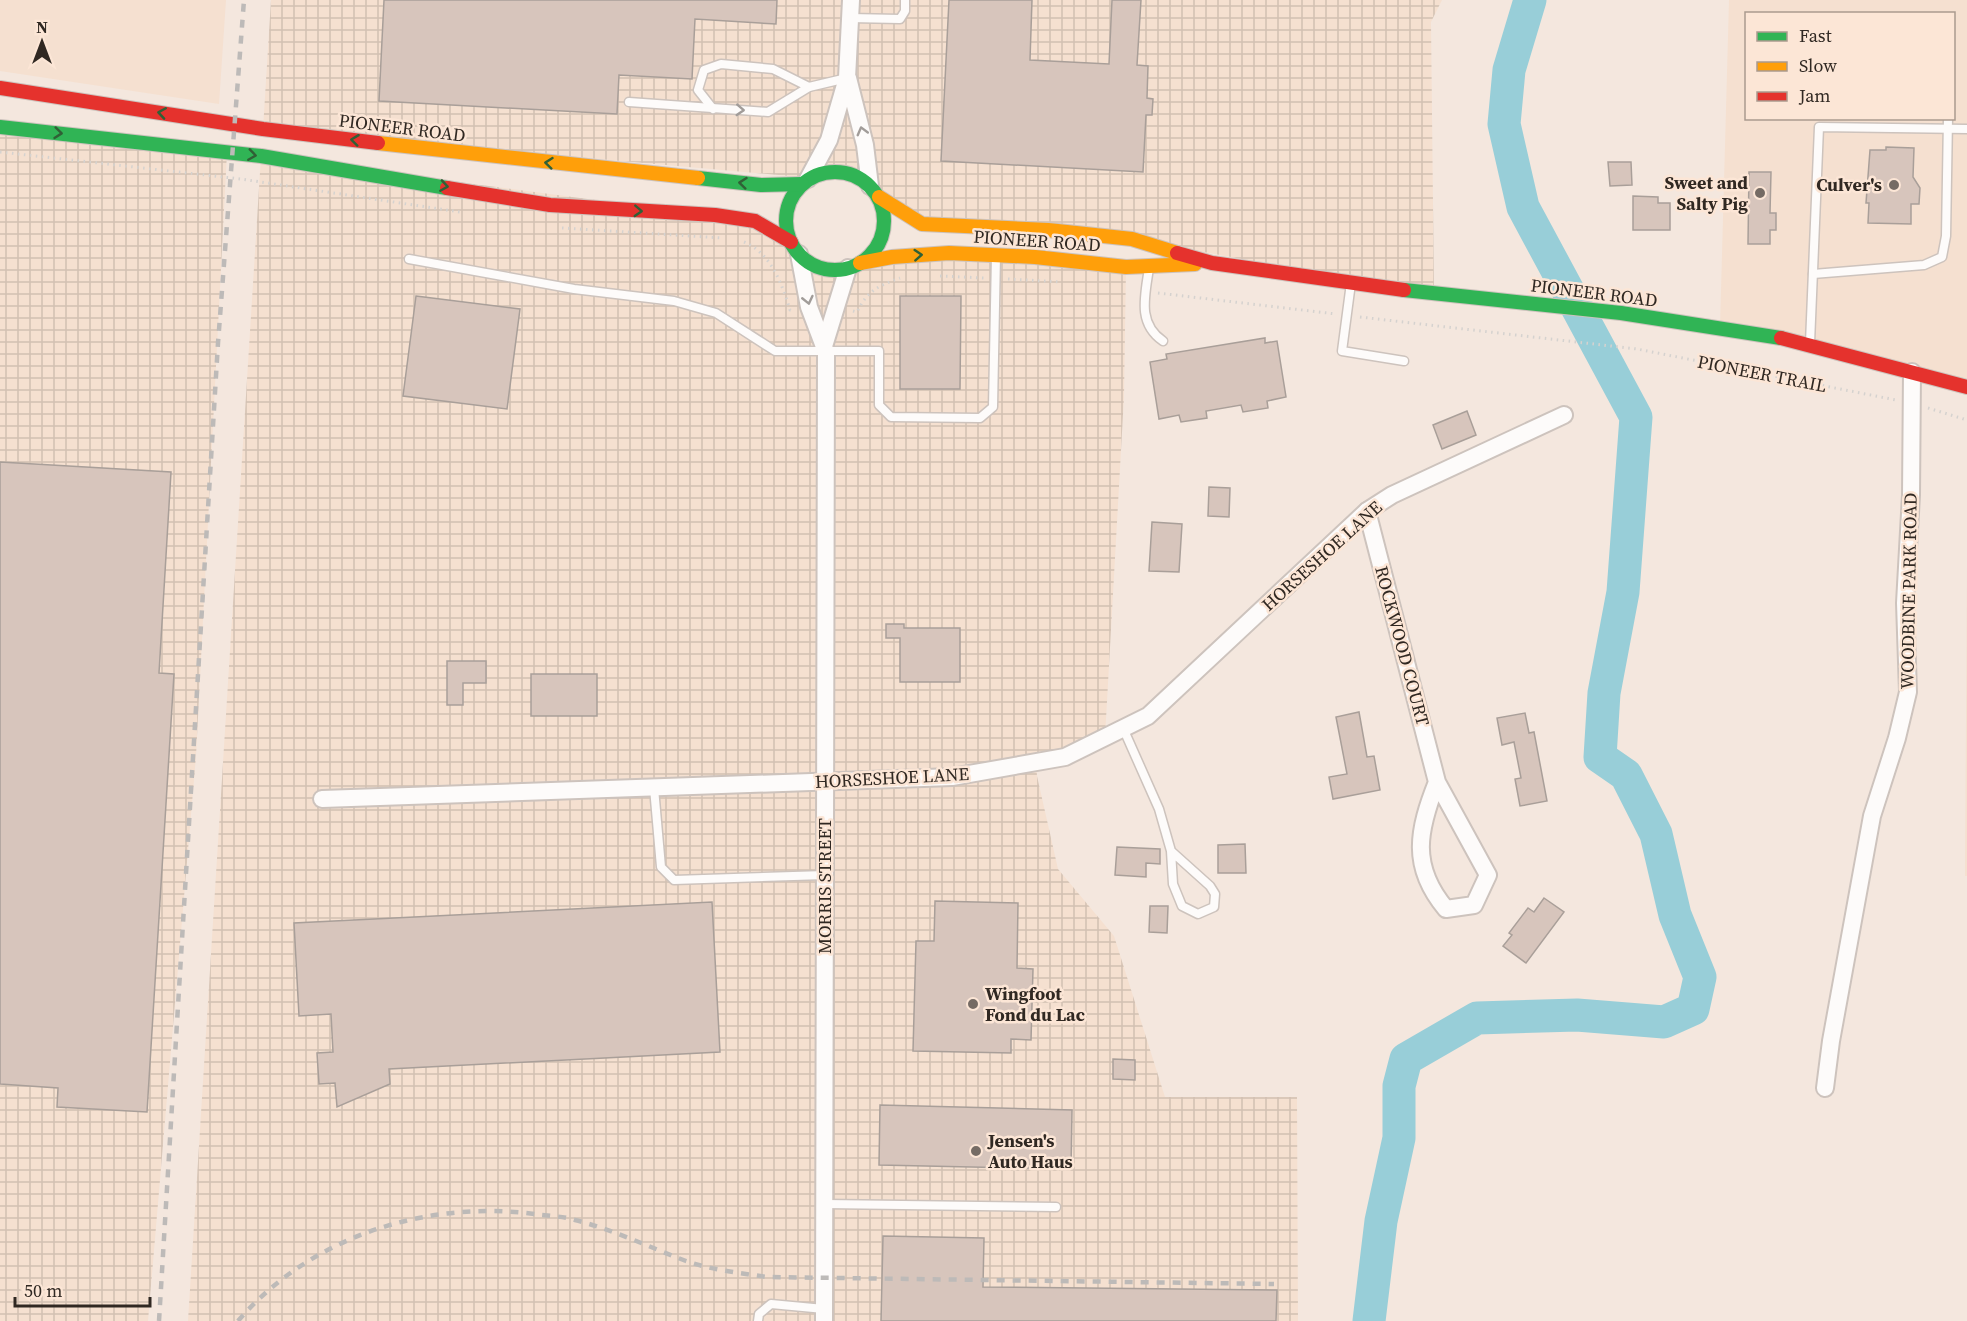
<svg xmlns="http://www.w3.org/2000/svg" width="1967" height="1321" viewBox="0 0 1967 1321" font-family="'Source Serif 4',serif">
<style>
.built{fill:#f5e0d0;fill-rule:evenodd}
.industrial{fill:url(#industrial-grid)}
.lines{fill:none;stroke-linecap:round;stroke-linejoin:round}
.river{stroke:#98ced8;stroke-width:33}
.building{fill:#d7c5bc;stroke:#a99f99;stroke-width:1.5}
.lane-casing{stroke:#cdc3bd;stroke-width:11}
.street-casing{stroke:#cdc3bd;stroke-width:20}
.fast-casing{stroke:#cdc3bd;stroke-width:16}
.slow-casing{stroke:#cdc3bd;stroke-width:16}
.jam-casing{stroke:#cdc3bd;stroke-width:16}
.path{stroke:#d5d2cf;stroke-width:3;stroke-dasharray:1.5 4.5;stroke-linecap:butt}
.lane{stroke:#fdfbfa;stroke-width:8}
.street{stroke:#fdfbfa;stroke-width:16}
.fast{stroke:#30b455;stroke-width:14}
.slow{stroke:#ff9f0a;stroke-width:14}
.jam{stroke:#e5322d;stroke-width:14}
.rail{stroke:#bdbab8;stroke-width:4.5;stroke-dasharray:8 8;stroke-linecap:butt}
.oneway{stroke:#a19c99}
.oneway2{stroke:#306036}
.poi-dot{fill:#756b64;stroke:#fce6d6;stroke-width:2}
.labels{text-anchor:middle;stroke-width:5;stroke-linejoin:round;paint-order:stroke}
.street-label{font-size:18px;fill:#302822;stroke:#fce6d6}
.poi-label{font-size:18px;font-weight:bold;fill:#302822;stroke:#fce6d6;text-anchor:end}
</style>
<defs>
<pattern id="industrial-grid" width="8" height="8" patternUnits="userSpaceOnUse" patternTransform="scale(1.5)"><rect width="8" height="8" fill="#f5e0d0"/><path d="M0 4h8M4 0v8" fill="none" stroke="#d2c0b2"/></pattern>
</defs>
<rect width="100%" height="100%" fill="#f4e7de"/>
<g class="built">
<polygon points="0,0 226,0 219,104 0,71"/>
<path d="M1729,0H1967V387L1720,327ZM1746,14H1954V118H1746Z"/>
<polygon points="1967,564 1967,876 1965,876"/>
</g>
<g class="industrial">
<polygon points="271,0 1442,0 1431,22 1434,294 1132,239 922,224 862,179 834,171 811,178 263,129"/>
<polygon points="0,127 227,152 196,756 148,1321 0,1321"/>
<polygon points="261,156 755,221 806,260 834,270 892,257 1126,267 1124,397 1105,737 1036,762 1037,776 1058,869 1114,936 1165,1097 1297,1097 1298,1321 188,1321"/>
</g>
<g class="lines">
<polyline class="river" points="1369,1321 1381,1221 1399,1138 1399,1086 1406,1059 1477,1018 1577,1015 1664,1022 1693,1009 1700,977 1675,915 1656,834 1626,775 1600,757 1604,693 1623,592 1636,417 1523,207 1504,124 1509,70 1530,0"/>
</g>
<g class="building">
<polygon points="384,0 777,0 776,24 695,19 692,79 619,75 617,114 379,101"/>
<polygon points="949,0 1032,0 1030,60 1109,64 1112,0 1141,0 1137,65 1148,66 1147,98 1153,99 1152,115 1146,115 1143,172 941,161"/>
<polygon points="1886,147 1914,148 1913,177 1920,188 1919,204 1911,204 1911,224 1868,223 1869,203 1866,203 1870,150 1886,150"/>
<polygon points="1608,162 1631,162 1632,185 1610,186"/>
<polygon points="1749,172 1771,172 1770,213 1776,213 1776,230 1770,230 1770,244 1748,244"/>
<polygon points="1633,196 1658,197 1658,203 1670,203 1670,230 1633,230"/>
<polygon points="416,296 520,309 507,409 403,396"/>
<polygon points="900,296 961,296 960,389 900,389"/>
<polygon points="1265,338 1265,343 1277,341 1286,397 1267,401 1268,408 1243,412 1241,405 1206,411 1207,418 1181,422 1179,415 1159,419 1150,362 1167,359 1166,354"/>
<polygon points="1467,411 1476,435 1442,449 1433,425"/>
<polygon points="0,462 171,472 159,673 174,674 147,1112 57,1107 58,1088 0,1084"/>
<polygon points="1209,487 1230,488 1229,517 1208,516"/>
<polygon points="1152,522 1182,524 1179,572 1149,571"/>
<polygon points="886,624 904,624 904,628 960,628 960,682 900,682 900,638 886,638"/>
<polygon points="447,661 486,661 486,683 463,683 463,705 447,705"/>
<rect x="531" y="674" width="66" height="42"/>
<polygon points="1359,712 1367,757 1374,756 1380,790 1333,799 1329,777 1347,774 1336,717"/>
<polygon points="1525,713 1529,733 1534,732 1547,801 1520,806 1515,779 1521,778 1514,742 1502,745 1497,718"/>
<polygon points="1245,844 1246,873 1218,873 1218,845"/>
<polygon points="1117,847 1160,849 1160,864 1146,863 1146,877 1115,875"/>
<polygon points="1544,898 1564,912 1526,963 1503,946 1512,935 1509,933 1528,908 1534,912"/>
<polygon points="935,901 1018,903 1017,968 1033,969 1031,1040 1011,1039 1011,1053 913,1051 916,941 934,941"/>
<polygon points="712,902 720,1052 389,1069 390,1084 337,1107 335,1083 319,1084 317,1053 333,1052 331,1014 299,1016 294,923"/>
<polygon points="1150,906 1168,906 1167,933 1149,932"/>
<polygon points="1113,1059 1135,1060 1135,1080 1113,1079"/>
<polygon points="880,1105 1072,1110 1071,1169 879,1165"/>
<polygon points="883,1236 984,1238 983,1287 1277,1290 1276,1321 881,1321"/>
</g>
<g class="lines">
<defs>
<g id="lane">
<polyline points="850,18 900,19 905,11 905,0"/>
<polyline points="629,102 768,112 809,87"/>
<polyline points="713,109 698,90 704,70 721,64 773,69 809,87 847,78"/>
<polyline points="409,259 574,289 674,301 716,313 775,351 879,351 879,405 891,417 980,418 993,407 996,255"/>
<path d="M1149,268C1145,296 1137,323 1163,341"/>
<polyline points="1813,274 1924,265 1942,257 1946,236 1948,118"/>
<polyline points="1351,283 1342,351 1404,361"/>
<polyline points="1810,343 1819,127 1967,129"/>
<polyline points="1123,728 1159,809 1171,851 1210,886 1215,894 1214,907 1198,914 1182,906 1173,884 1171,851"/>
<polyline points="654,788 661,867 674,880 825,875"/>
<polyline points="825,1204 1056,1207"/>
<polyline points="758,1321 759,1314 771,1304 824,1309"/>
</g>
<g id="street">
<polyline points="848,78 865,145 870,186"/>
<polyline points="808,179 829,140 847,78 851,0"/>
<polyline points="799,254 809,307 826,352 824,1321"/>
<polyline points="825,343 848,268"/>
<path d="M1367,511L1437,782C1418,830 1410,866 1446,909L1474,905L1488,875L1437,782"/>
<polyline points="322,799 952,777 1065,757 1148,716 1367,511 1392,495 1564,415"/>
<polyline points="1825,1088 1831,1041 1872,816 1897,738 1908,692 1905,603 1911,495 1912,372"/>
</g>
<g id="fast">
<polyline points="0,127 261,156 447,188"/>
<circle cx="835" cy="221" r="49"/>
<polyline points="698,178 761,185 802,184"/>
<polyline points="1404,290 1621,313 1781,338"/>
</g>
<g id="slow">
<polyline points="378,143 698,178"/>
<polyline points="879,197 922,224 1048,230 1132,239 1177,253"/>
<polyline points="860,263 892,257 949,253 1035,257 1126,267 1195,264"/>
</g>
<g id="jam">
<polyline points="0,88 263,129 378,143"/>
<polyline points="447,188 550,205 715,215 755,221 791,242"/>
<polyline points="1177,253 1212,263 1404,290"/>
<polyline points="1781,338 1967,387"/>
</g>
</defs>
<use href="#lane" class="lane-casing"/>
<use href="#street" class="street-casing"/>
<use href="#fast" class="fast-casing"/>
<use href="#slow" class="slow-casing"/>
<use href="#jam" class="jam-casing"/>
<g class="path">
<polyline points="0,152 241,179 460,212"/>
<polyline points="562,228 723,238"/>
<path d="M744,242C771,253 782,284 790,310H793"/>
<polyline points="940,276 984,278"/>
<polyline points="1008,279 1062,282"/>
<polyline points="1158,293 1336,314"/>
<path d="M853,311L857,312C867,291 878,286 900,278"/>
<polyline points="1360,317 1637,349 1896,400"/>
<polyline points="1928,408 1967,420"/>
</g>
<use href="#lane" class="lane"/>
<use href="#street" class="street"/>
<use href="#fast" class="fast"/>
<use href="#slow" class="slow"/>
<use href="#jam" class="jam"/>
<g class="rail">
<polyline points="159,1321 218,343 244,0"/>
<path d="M238,1321C311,1236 426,1200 535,1214C548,1216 562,1216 575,1220C614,1230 649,1247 686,1261C712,1270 740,1273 767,1277L1274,1284"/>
</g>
</g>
<defs><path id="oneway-chevron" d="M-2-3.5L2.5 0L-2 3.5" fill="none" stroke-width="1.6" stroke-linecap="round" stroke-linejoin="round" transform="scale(1.5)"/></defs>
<g class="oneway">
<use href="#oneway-chevron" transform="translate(740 110) rotate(3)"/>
<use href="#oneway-chevron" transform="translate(862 131) rotate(-105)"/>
<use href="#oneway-chevron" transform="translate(808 300) rotate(77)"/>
</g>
<g class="oneway2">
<use href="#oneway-chevron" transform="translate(162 113) rotate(-171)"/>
<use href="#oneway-chevron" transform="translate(58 133) rotate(6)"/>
<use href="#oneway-chevron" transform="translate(355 140) rotate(-173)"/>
<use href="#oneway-chevron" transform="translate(252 155) rotate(8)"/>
<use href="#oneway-chevron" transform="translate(549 163) rotate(-174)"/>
<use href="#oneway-chevron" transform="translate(743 183) rotate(-174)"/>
<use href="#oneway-chevron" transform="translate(444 186) rotate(9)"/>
<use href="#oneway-chevron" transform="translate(638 211) rotate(3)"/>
<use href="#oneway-chevron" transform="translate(918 255) rotate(-4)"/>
</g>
<g class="poi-dot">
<circle cx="1894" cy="185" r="6"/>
<circle cx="1760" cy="193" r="6"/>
<circle cx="973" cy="1004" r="6"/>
<circle cx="976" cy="1151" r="6"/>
</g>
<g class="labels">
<g class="street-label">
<text transform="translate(402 128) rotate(7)" y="6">PIONEER ROAD</text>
<text transform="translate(1037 241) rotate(4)" y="6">PIONEER ROAD</text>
<text transform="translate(1594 293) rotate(7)" y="6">PIONEER ROAD</text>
<text transform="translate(1762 374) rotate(11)" y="6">PIONEER TRAIL</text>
<text transform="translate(1322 556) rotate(-42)" y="6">HORSESHOE LANE</text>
<text transform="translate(1909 591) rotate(-89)" y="6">WOODBINE PARK ROAD</text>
<text transform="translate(1402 646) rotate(75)" y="6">ROCKWOOD COURT</text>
<text transform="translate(892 778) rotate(-3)" y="6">HORSESHOE LANE</text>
<text transform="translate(825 886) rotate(-90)" y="6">MORRIS STREET</text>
</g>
<g class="poi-label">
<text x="1748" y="189">Sweet and<tspan x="1748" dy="21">Salty Pig</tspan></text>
<text x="1882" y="191">Culver's</text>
<text x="985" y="1000" text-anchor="start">Wingfoot<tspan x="985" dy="21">Fond du Lac</tspan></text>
<text x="988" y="1147" text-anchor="start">Jensen's<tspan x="988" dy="21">Auto Haus</tspan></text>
</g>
</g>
<rect x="1745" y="12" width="210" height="108" fill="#fce6d6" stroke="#aa9a8e" stroke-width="1.5"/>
<rect x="1757" y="32" width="30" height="9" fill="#30b455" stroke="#aa9a8e" stroke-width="1.5"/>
<text x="1799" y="42" font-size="18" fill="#302822">Fast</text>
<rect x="1757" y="62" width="30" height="9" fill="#ff9f0a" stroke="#aa9a8e" stroke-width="1.5"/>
<text x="1799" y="72" font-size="18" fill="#302822">Slow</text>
<rect x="1757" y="92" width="30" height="9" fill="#e5322d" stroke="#aa9a8e" stroke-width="1.5"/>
<text x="1799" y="102" font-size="18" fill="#302822">Jam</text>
<g transform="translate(42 42)" stroke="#fce6d6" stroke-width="4.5" paint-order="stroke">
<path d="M0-4.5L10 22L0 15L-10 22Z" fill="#302822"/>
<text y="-9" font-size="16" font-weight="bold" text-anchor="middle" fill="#302822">N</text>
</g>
<path d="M15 1297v9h135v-9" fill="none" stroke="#302822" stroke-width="3"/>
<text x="24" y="1297" font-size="18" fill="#302822" stroke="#fce6d6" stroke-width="4.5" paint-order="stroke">50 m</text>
</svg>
